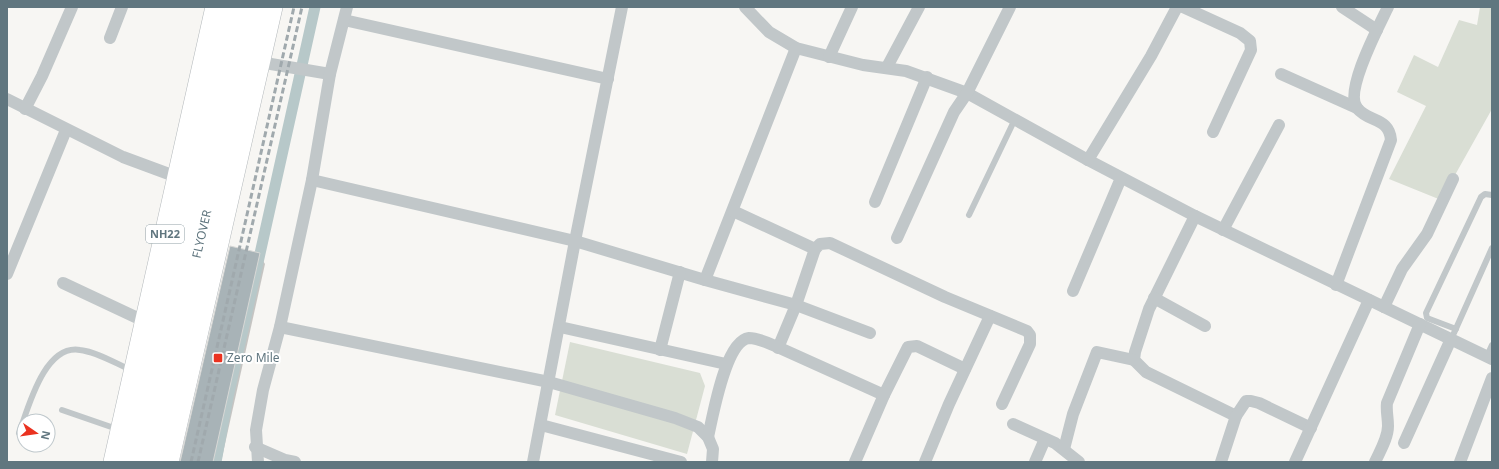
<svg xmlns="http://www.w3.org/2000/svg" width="1499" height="469" viewBox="0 0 1499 469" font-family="'Noto Sans',sans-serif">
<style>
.green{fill:#d9ded4}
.shadow{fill:#0003}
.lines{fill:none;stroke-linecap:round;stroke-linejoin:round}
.canal{stroke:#b7c8c9;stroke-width:11}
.building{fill:#a8b3b7;stroke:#d8d8d6}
.trunk-casing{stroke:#b4b9bc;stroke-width:22}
.service{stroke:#c1c7c9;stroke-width:6}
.minor{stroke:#c1c7c9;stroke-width:12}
.trunk{stroke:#fff;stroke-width:21}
.rail{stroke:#a0a9ad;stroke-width:3;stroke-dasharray:6 3;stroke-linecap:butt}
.poi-dot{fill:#ea3220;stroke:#fff;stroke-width:1.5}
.labels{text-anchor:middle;stroke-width:4;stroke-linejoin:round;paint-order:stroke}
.shield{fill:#fff;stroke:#909fa5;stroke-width:1}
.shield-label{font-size:11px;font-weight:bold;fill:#60767f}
.street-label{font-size:12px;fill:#60767f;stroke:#fff}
.poi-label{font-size:12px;fill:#60767f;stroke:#fff;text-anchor:start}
</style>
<rect width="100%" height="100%" fill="#f7f6f3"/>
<g class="green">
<polygon points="1480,7 1492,7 1492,109 1441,200 1389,179 1426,106 1397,92 1414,55 1438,67 1459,20 1477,25"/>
<polygon points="570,342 700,373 705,386 687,454 555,415"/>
</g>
<polygon class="shadow" points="259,254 265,264 221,462 181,462"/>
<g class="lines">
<polyline class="canal" points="216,462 228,397 315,7"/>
</g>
<polygon class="building" points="230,246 260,253 213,462 180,462"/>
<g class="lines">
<defs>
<g id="trunk">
<polyline points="114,462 216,7"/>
<polyline points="133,462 235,7"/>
<polyline points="150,462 165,392 255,7"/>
<polyline points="168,462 272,7"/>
</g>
</defs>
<use href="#trunk" class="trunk-casing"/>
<g class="service">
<polyline points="969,215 1015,119"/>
<polyline points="1456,329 1427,318 1426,313 1481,197 1485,194 1492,195"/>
<polyline points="1454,333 1492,248"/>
<polyline points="1487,356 1492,345"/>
<polyline points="62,410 117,429"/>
<path d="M19,433C28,409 44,344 80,350C97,352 115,363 131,370"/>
</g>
<g class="minor">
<polyline points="745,7 769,32 796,48 863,65 906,71 967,93 1088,160 1195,216 1492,359"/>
<polyline points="1183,7 1240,33 1250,41 1251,50 1213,132"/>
<polyline points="1342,7 1377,30"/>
<polyline points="344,20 608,79"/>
<polyline points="110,38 122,7"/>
<polyline points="829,57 852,7"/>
<polyline points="259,62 330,74"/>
<polyline points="887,67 919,7"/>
<polyline points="1281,74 1357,108"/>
<polyline points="7,99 123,157 177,177"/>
<polyline points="25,109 42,76 72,7"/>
<polyline points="1088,160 1151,56 1177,7"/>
<polyline points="312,180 575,241 705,280 796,48"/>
<polyline points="875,202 927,77"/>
<polyline points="733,211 815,249 796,305 778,348"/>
<polyline points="1195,216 1149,309 1135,352 1134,360 1146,372 1236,416"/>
<polyline points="1223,230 1279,125"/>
<polyline points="897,238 954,112 967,93 1010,7"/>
<polyline points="815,249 820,244 830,243 945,297 1027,331 1030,335 1030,344 1002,404"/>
<polyline points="7,274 66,130"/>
<polyline points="705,280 796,305 870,333"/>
<polyline points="63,283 146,322"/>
<path d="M1336,285L1391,140C1389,117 1369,123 1357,108C1344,91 1379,26 1388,7"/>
<polyline points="1073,291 1121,178"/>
<polyline points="1154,298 1205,326"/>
<polyline points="1384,307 1402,269 1427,234 1453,179"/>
<polyline points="280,327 549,382 675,418 698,427 708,437 713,449 712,462"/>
<polyline points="560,327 726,364"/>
<polyline points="660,350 680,272"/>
<polyline points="1013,424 1055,443 1079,462"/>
<polyline points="541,425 681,462"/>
<path d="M708,437C713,416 725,341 749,338C757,338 766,342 773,345L884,395"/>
<polyline points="1404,443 1451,339"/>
<polyline points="255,447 285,460 295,462"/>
<polyline points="1064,449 1073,414 1097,352 1134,360"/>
<polyline points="258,462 256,430 263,390 280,327 312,180 330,74 347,7"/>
<polyline points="533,462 575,241 622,7"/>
<polyline points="855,462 884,395 908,347 917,346 965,369"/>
<polyline points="925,462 949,404 990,316"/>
<polyline points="1035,462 1045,439"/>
<polyline points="1221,462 1236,416 1246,401 1251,401 1259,403 1311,428"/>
<polyline points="1295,462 1369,300"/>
<path d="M1375,462C1380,451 1388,438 1388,426C1388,417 1386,411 1387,403L1420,324"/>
<polyline points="1460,462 1492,378"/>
</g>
<use href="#trunk" class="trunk"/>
<g class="rail">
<polyline points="191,462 294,7"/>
<polyline points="198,462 302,7"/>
</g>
</g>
<rect class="poi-dot" x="213" y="353" width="10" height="10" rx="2"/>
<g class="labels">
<rect class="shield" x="146" y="225" width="38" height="18" rx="3"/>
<g class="shield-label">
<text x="165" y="238">NH22</text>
</g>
<g class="street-label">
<text transform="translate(202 234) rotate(-77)" y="4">FLYOVER</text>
</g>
<g class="poi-label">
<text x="227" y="362">Zero Mile</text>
</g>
</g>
<rect width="1499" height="469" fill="none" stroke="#60767f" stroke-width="16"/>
<g transform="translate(36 433) rotate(103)"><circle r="19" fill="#ffffff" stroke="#bfc8cc"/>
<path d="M0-3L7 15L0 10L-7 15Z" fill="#ea3220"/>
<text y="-6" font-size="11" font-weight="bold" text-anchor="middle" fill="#60767f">N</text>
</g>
</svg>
